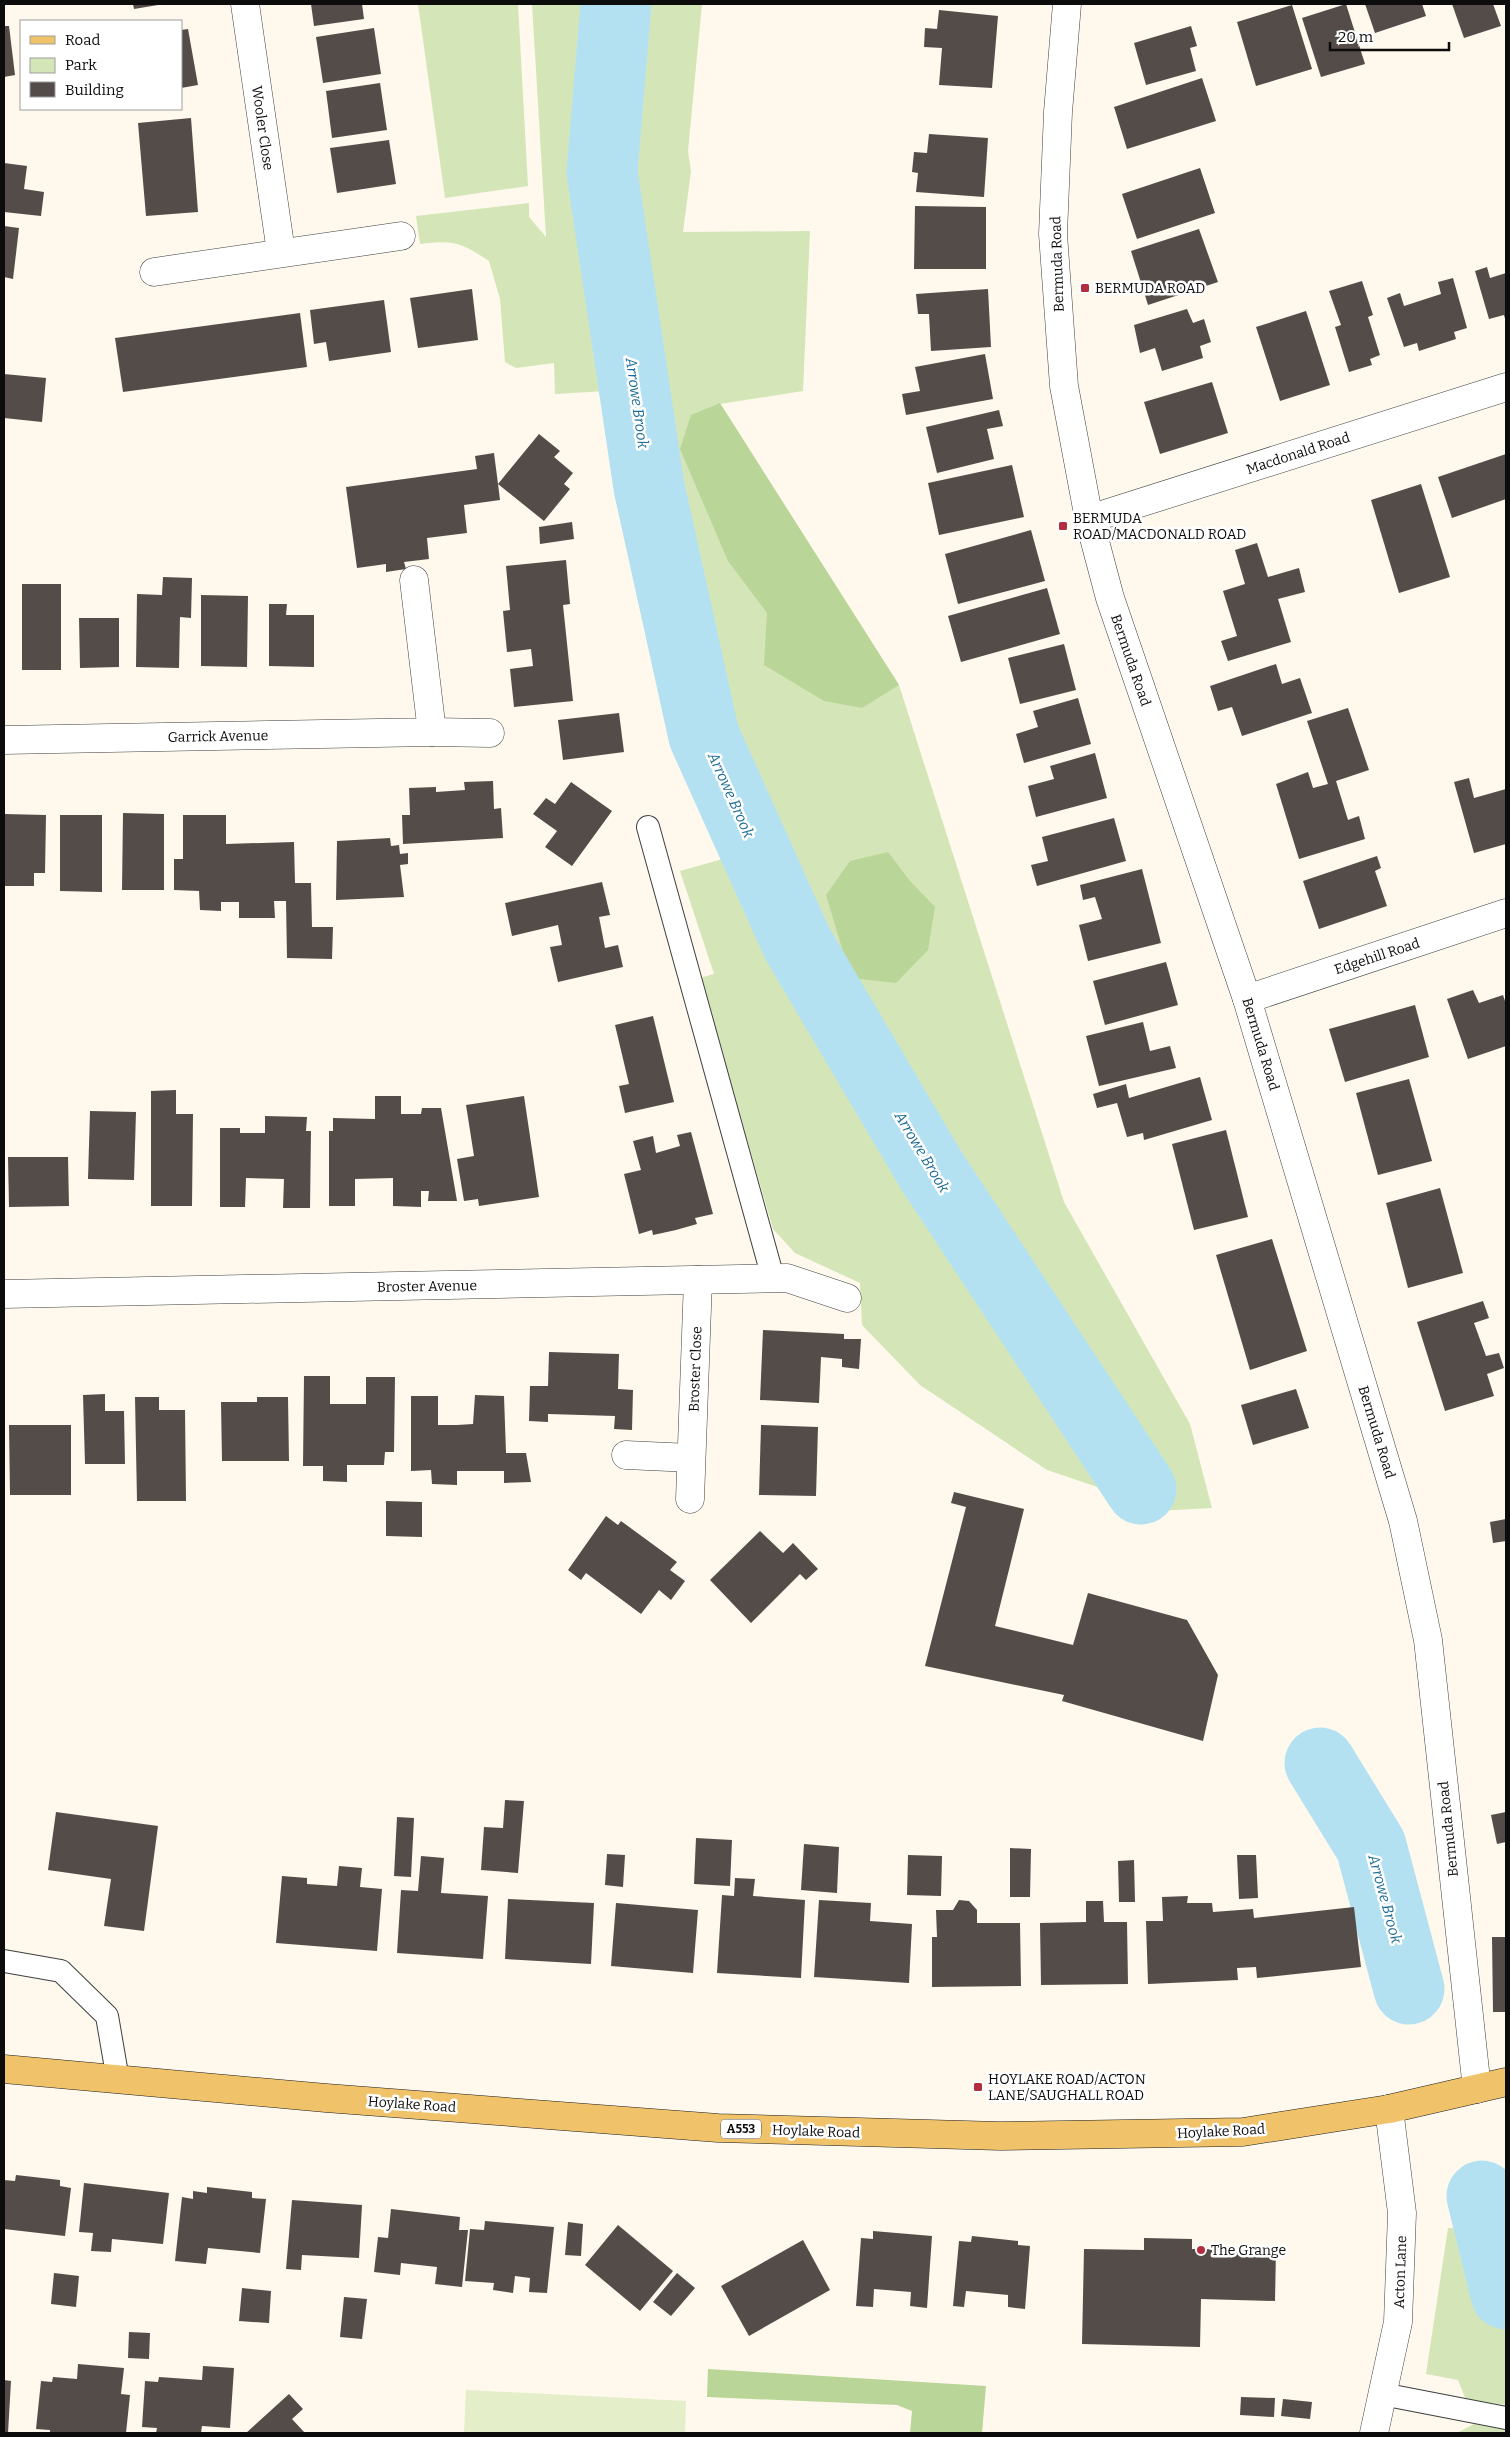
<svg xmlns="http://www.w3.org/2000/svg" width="1510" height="2437" viewBox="0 0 1510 2437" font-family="Bitter,serif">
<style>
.green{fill:#d4e6b8}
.forest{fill:#bad598}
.pitch{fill:#e4eec9}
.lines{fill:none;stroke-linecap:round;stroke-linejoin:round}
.river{stroke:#b4e1f2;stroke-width:71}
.building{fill:#544c49}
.service-casing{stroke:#3f3f3f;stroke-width:24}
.minor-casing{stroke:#3f3f3f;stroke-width:29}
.primary-casing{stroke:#1d1d1d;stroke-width:29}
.service{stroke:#fff;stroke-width:22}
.minor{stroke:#fff;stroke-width:28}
.primary{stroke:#f0c36a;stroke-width:28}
.poi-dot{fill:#b32d40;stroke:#fff;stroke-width:2}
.labels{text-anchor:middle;stroke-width:5;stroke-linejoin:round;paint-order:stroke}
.shield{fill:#fff;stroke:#555;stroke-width:1}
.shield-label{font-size:12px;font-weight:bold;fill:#0c0c0c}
.street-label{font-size:14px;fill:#0c0c0c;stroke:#fff}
.poi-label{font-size:14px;fill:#0c0c0c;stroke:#fff;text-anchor:start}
.water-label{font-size:15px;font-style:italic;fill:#1d6c95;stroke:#fff}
</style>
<rect width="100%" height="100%" fill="#fef9ec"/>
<g class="green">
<polygon points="418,4 518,4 528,186 445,198"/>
<path d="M532,4H702L688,151L691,171L683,232L810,231L803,391L720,404L899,685L1064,1202L1190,1424L1212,1508L1156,1511L1141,1489L1127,1497L1047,1470L920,1385L862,1325L860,1283L795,1253L773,1229L700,978L714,974L680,871L755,850L723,778L702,780L664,683L638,591L606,391L555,394L554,363L516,368L505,362L500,299L489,261C460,242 454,240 420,244L416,216L529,203V217L546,237Z"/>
<polygon points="1448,2228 1490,2230 1506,2294 1506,2405 1466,2400 1458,2380 1426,2374"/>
<polygon points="1474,2424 1506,2429 1506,2433 1457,2433"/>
</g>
<g class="forest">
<polygon points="720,403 899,685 862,708 824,701 764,665 767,613 728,561 680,449 691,415"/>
<polygon points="888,852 910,881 935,907 928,950 896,983 851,978 826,895 850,861"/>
<polygon points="708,2369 986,2386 982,2433 910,2433 912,2411 897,2405 707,2397"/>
</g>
<polygon class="pitch" points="466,2390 686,2401 685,2433 464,2433"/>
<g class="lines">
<g class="river">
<polyline points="616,4 602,172 649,487 704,736 797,943 931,1170 1141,1489"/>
<polyline points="1320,1763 1371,1846 1409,1989"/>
<polyline points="1482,2196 1506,2294"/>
</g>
</g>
<g class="building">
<polygon points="133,4 158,4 158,5 134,9"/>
<polygon points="311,4 362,4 364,19 314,26"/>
<polygon points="1346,4 1365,64 1321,77 1302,18"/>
<polygon points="1365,4 1422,4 1426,16 1375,33"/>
<polygon points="1452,4 1493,4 1501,26 1464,38"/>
<polygon points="1292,5 1312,69 1256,86 1237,22"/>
<polygon points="939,10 998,16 992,88 939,85 942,48 924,47 925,28 937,29"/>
<polygon points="4,26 9,26 15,75 4,77"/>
<polygon points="1191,26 1197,46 1190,48 1196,71 1146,85 1134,43"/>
<polygon points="374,28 381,74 323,83 316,37"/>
<polygon points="188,29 198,85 181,88 181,30"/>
<polygon points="1202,78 1216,121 1127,149 1114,107"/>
<polygon points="380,83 387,130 332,138 326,91"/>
<polygon points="191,118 198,212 146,216 138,123"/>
<polygon points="929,134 988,138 984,197 916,192 918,173 912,172 914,152 927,153"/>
<polygon points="389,140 396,184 337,193 330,148"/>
<polygon points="4,163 27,166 24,189 44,192 41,216 4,212"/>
<polygon points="1200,168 1215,213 1137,239 1122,194"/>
<polygon points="915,206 986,207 986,269 914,269"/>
<polygon points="4,226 19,228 13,279 4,277"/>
<polygon points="1199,229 1218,282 1148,305 1131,251"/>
<polygon points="1487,267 1490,278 1506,273 1506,322 1504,315 1489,319 1475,271"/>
<polygon points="1453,278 1467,328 1454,332 1456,339 1419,351 1417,343 1404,347 1387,298 1400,293 1404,306 1441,294 1438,282"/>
<polygon points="1362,281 1373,315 1368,317 1380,355 1370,359 1372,365 1349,372 1335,327 1341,325 1329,291"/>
<polygon points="472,289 478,340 418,348 410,298"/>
<polygon points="988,289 991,347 931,351 929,314 918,314 916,294"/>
<polygon points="384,300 391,352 329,361 326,342 314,344 310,310"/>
<polygon points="1187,309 1193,323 1204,319 1211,342 1200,346 1203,358 1162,371 1155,348 1140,353 1134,325"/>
<polygon points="1306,311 1330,385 1280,401 1256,327"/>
<polygon points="300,313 307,367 123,392 115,338"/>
<polygon points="985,354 993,399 906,415 902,394 920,391 915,367"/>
<polygon points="4,374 46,378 42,422 4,418"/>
<polygon points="1212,382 1228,433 1160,454 1144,402"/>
<polygon points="999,410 1003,426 987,429 994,459 937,473 926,427"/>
<polygon points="539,434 560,451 554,457 573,473 564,484 570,489 544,521 498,484 500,500 464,505 467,533 427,538 429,559 404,562 406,569 386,572 386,564 357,568 346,487 477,469 475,456 494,453 498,484"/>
<polygon points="1506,454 1506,499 1452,518 1438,477"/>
<polygon points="1012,465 1024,517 939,535 928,483"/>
<polygon points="1421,484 1450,577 1399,593 1371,500"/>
<polygon points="572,522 574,539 540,544 539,527"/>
<polygon points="1031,530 1045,581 958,604 945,554"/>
<polygon points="1257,543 1268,577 1299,568 1305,592 1278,599 1291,642 1228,661 1221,641 1237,636 1223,591 1245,584 1235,550"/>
<polygon points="566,560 570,604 563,605 573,701 514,707 510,669 533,666 531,649 507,652 503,611 510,610 506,566"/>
<polygon points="163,577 192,578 191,618 180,617 179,668 136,667 137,594 162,595"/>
<rect x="22" y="584" width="39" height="86"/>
<polygon points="1047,588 1060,634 961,662 948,616"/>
<polygon points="201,595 248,596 247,667 201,666"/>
<polygon points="269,604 287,604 286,615 314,615 314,667 269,666"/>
<polygon points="79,618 119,618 119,667 80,668"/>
<polygon points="1064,644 1076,690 1020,704 1008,658"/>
<polygon points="1276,664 1282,684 1300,678 1312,713 1242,736 1232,707 1218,711 1210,686"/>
<polygon points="1078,698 1091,744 1024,763 1016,734 1038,727 1033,711"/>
<polygon points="1348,708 1369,770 1336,781 1348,820 1359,816 1365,839 1299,859 1276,784 1308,772 1313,788 1328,784 1307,721"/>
<polygon points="619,713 624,752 563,760 558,720"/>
<polygon points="1095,753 1107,798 1036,817 1028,786 1054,779 1050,766"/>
<polygon points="1469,778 1474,798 1506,789 1506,844 1474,853 1454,782"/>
<polygon points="493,781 494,809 501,808 503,838 403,844 402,815 410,815 409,788 436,787 436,792 465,790 464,782"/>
<polygon points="571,782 612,811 572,866 545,847 557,831 533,814 546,798 555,804"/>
<polygon points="123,813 164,814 164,890 122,890"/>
<polygon points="5,814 46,815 45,873 34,873 34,886 4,886"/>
<polygon points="60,815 102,815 102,892 60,891"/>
<polygon points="183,815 226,815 226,844 294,842 295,883 311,883 312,927 333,927 332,959 287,958 286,901 274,901 275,918 239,918 239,902 221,902 221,911 200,910 199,891 174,890 174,859 183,859"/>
<polygon points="1114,818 1126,861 1037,886 1031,865 1048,861 1042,837"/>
<polygon points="390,838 391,846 399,845 400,854 408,853 408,864 400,865 404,897 336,900 337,841"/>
<polygon points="1377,856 1381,868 1375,871 1387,906 1319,929 1303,881"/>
<polygon points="1142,869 1161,943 1088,961 1079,925 1102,919 1095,897 1083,900 1080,885"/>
<polygon points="602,882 610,915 599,917 605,948 618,945 623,967 558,982 550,947 562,945 558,925 512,936 505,903"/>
<polygon points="1166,962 1178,1005 1105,1025 1093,981"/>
<polygon points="1473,990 1479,1003 1503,995 1506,1004 1506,1046 1468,1059 1447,999"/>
<polygon points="1415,1005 1429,1057 1345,1082 1329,1029"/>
<polygon points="653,1016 674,1102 625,1113 619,1086 629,1084 615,1025"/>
<polygon points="1143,1022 1150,1051 1170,1046 1176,1068 1099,1086 1086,1036"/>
<polygon points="1200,1077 1212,1120 1144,1140 1143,1133 1127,1137 1117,1103 1097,1108 1093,1094 1126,1084 1129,1098"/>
<polygon points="1409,1079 1432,1161 1378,1175 1356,1093"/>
<polygon points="176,1090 176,1114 193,1114 192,1206 151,1206 151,1091"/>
<polygon points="375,1096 401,1096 401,1114 421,1114 422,1108 441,1108 457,1201 428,1201 429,1191 421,1191 421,1207 393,1206 393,1178 355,1179 355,1206 329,1206 329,1131 333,1131 333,1118 375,1119"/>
<polygon points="524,1096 539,1197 479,1206 478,1199 464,1201 457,1159 474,1156 466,1105"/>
<polygon points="90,1111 136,1112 134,1180 88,1179"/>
<polygon points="265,1116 307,1117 306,1131 311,1131 310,1208 283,1208 284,1179 246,1178 245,1207 220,1207 220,1128 240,1128 240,1133 265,1133"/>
<polygon points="1226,1130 1248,1217 1194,1230 1172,1144"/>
<polygon points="691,1132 713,1214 695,1218 697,1224 676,1230 653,1235 652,1230 639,1234 624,1174 641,1170 633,1141 653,1136 656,1153 680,1146 677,1135"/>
<polygon points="8,1157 68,1157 69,1206 9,1207"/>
<polygon points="1440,1188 1463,1273 1408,1288 1386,1203"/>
<polygon points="1272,1239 1307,1351 1250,1370 1216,1255"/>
<polygon points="1483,1301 1489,1318 1474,1323 1486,1356 1499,1353 1504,1368 1487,1374 1494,1396 1445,1411 1417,1322"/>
<polygon points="763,1330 844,1334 844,1339 861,1339 859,1369 842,1367 842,1359 821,1357 819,1403 760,1400"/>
<polygon points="549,1352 619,1354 618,1389 633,1390 632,1430 614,1429 615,1416 548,1414 548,1422 529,1421 530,1386 548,1386"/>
<polygon points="304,1376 330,1376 330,1404 366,1404 366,1377 395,1377 394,1452 385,1452 384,1465 347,1465 347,1482 323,1481 323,1466 303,1466"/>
<polygon points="1296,1389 1309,1428 1253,1445 1241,1405"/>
<polygon points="105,1394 105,1411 124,1411 125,1464 85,1464 83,1395"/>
<polygon points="475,1395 504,1396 506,1453 526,1453 531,1482 504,1483 504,1471 457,1471 457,1485 432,1484 431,1470 411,1471 411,1396 438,1396 438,1425 457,1425 473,1424"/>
<polygon points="135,1397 159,1397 159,1410 185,1410 186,1501 137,1501"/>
<polygon points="257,1397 288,1397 289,1461 222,1461 221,1402 257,1402"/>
<polygon points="9,1425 71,1425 71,1495 10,1495"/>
<polygon points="761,1425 818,1427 816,1496 759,1495"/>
<polygon points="954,1492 1024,1509 995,1626 1073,1645 1088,1593 1187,1620 1218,1675 1203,1741 1062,1701 1064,1695 925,1666 966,1507 951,1503"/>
<polygon points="386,1501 422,1502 422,1537 386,1536"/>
<polygon points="606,1516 618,1525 621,1521 677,1562 670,1570 685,1581 671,1600 659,1590 641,1614 586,1573 581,1580 568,1570"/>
<polygon points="1506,1519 1506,1541 1493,1543 1490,1522"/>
<polygon points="760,1531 783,1553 793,1543 818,1569 806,1580 800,1574 751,1623 710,1580"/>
<polygon points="505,1800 524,1801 518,1873 481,1870 484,1827 503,1828"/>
<polygon points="56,1812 158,1826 144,1931 104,1926 111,1879 48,1870"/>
<polygon points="1506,1812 1506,1842 1497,1844 1491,1815"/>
<polygon points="397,1817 414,1818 411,1877 394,1876"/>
<polygon points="696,1838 732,1840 730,1886 694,1884"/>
<polygon points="804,1844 839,1847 837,1893 801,1890"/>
<polygon points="1010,1848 1031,1849 1030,1897 1010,1897"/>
<polygon points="607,1854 625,1855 623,1887 605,1885"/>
<polygon points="908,1855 942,1856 941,1896 907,1895"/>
<polygon points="1237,1855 1256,1855 1258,1898 1239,1899"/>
<polygon points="421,1856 444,1858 441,1893 488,1896 483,1959 397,1953 401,1890 418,1891"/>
<polygon points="1134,1860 1135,1902 1119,1902 1118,1861"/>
<polygon points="339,1866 362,1868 360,1887 382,1889 377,1951 276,1943 282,1876 307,1878 307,1884 337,1886"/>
<polygon points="735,1878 755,1879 753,1896 805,1900 801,1978 717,1973 722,1895 734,1896"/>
<polygon points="1188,1896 1187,1903 1212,1903 1213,1912 1253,1909 1254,1918 1354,1907 1361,1967 1257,1978 1256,1967 1237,1968 1238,1980 1148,1984 1146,1921 1163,1921 1162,1897"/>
<polygon points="508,1899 594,1903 591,1964 505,1959"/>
<polygon points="819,1900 871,1903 870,1921 912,1924 909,1983 814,1977"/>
<polygon points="959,1900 969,1901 977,1910 977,1923 1020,1923 1021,1986 932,1987 932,1937 937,1937 936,1910 953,1910"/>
<polygon points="1086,1901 1103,1901 1104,1922 1127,1922 1128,1984 1041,1985 1040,1923 1086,1922"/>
<polygon points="616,1903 698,1910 693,1973 611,1966"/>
<polygon points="1492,1937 1506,1937 1506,2012 1493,2012"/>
<polygon points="16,2175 60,2180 60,2186 71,2188 65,2236 4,2229 4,2180 15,2181"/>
<polygon points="84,2183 169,2193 163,2244 112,2239 111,2252 91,2251 93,2233 79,2232"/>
<polygon points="207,2187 252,2192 252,2198 266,2199 260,2253 208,2248 206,2264 175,2261 182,2197 193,2199 193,2191 207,2193"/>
<polygon points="292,2200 362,2205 359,2258 302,2255 301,2270 286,2269"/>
<polygon points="391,2209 460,2217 459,2230 468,2230 462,2287 435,2284 437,2267 401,2263 400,2275 374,2272 378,2237 388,2238"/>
<polygon points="485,2221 554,2227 547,2293 529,2292 530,2278 515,2276 513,2293 493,2290 494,2283 465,2281 470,2229 484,2230"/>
<polygon points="568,2222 583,2224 581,2256 565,2255"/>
<polygon points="618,2225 673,2271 640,2311 585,2265"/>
<polygon points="873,2231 932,2236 927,2308 910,2306 911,2292 874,2289 873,2307 856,2306 861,2238 873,2239"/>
<polygon points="972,2236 1018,2241 1018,2245 1030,2246 1025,2309 1008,2307 1008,2295 966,2291 964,2307 953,2306 959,2241 971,2242"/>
<polygon points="1144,2238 1192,2239 1192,2249 1276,2250 1275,2301 1201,2299 1200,2347 1082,2344 1084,2249 1144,2250"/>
<polygon points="803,2240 830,2290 749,2336 721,2286"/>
<polygon points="54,2273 79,2276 76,2307 51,2304"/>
<polygon points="677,2273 695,2288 671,2316 653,2302"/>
<polygon points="242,2288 271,2291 269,2323 239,2321"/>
<polygon points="344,2297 367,2299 362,2339 340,2337"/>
<polygon points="129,2332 150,2333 149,2359 128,2358"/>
<polygon points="78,2364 124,2368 121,2394 130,2395 126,2433 50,2433 50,2430 36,2429 41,2381 52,2382 53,2377 77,2379"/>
<polygon points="203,2366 234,2368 230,2428 202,2426 201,2433 156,2433 157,2428 142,2427 145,2381 158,2382 159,2377 202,2380"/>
<polygon points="4,2380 11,2381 8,2433 4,2433"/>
<polygon points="289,2394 303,2409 292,2419 305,2433 246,2433"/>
<polygon points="1241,2397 1275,2398 1274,2417 1240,2415"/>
<polygon points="1283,2399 1312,2402 1310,2419 1281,2416"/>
</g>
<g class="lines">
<defs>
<g id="service">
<polyline points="648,827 773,1278"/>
<polyline points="4,1961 61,1971 107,2016 118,2080"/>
<polyline points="1382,2394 1506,2418"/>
</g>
<g id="minor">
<polyline points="245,4 281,252"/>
<polyline points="1067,4 1058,112 1053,234 1064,386 1089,519 1110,598 1247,999 1403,1521 1428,1640 1477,2089"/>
<polyline points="154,272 401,236"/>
<polyline points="1089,519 1506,387"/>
<polyline points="432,732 490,733"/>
<polyline points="4,740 432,732 414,580"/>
<polyline points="1247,999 1506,913"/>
<polyline points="4,1294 787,1278 847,1298"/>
<polyline points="626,1455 691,1458"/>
<polyline points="690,1499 698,1280"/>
<polyline points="1374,2433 1398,2322 1402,2213 1389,2109"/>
</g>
<polyline id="primary" points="4,2069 326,2098 718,2128 1000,2136 1243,2132 1389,2109 1506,2082"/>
</defs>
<use href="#service" class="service-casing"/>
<use href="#minor" class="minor-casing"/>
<use href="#primary" class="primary-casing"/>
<use href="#service" class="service"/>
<use href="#minor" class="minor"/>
<use href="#primary" class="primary"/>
</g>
<g class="poi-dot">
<rect x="1080" y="283" width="10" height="10" rx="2.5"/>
<rect x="1058" y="521" width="10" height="10" rx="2.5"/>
<rect x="973" y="2082" width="10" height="10" rx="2.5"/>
<circle cx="1201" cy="2250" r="5"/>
</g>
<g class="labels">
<rect class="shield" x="721" y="2119.5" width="40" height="19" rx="4"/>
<g class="shield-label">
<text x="741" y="2133">A553</text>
</g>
<g class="street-label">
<text transform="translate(263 128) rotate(82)" y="5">Wooler Close</text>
<text transform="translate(1057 264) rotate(-92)" y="5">Bermuda Road</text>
<text transform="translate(1298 453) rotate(-18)" y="5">Macdonald Road</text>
<text transform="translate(1131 660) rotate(71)" y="5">Bermuda Road</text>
<text transform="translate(218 736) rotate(-1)" y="5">Garrick Avenue</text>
<text transform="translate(1377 956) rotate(-18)" y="5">Edgehill Road</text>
<text transform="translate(1261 1044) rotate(73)" y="5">Bermuda Road</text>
<text transform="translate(427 1286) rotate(-1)" y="5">Broster Avenue</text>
<text transform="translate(695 1369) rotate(-88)" y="5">Broster Close</text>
<text transform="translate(1377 1432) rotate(73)" y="5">Bermuda Road</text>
<text transform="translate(1448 1829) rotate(-96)" y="5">Bermuda Road</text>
<text transform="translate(412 2104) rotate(4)" y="5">Hoylake Road</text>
<text transform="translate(816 2131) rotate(2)" y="5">Hoylake Road</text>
<text transform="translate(1221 2131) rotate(-3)" y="5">Hoylake Road</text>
<text transform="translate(1400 2272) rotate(-88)" y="5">Acton Lane</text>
</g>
<g class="poi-label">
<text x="1095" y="293">BERMUDA ROAD</text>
<text x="1073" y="523">BERMUDA<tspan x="1073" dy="16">ROAD/MACDONALD ROAD</tspan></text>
<text x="988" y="2084">HOYLAKE ROAD/ACTON<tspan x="988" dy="16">LANE/SAUGHALL ROAD</tspan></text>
<text x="1211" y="2255">The Grange</text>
</g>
<g class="water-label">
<text transform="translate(637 403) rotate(82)" y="5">Arrowe Brook</text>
<text transform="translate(731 795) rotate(66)" y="5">Arrowe Brook</text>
<text transform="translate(922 1152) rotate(59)" y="5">Arrowe Brook</text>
<text transform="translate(1385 1899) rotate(75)" y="5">Arrowe Brook</text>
</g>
</g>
<rect width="1510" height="2437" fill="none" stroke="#0c0c0c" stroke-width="10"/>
<rect x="20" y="20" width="162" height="90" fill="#ffffff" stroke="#9e9e9e"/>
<rect x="30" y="36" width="25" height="8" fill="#f0c36a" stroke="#9e9e9e"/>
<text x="65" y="45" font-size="15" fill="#0c0c0c">Road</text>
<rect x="30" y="58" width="25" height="15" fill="#d4e6b8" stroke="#9e9e9e"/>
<text x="65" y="70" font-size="15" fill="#0c0c0c">Park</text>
<rect x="30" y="82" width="25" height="15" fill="#544c49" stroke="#9e9e9e"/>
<text x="65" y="95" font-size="15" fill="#0c0c0c">Building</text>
<path d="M1330 42v8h119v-8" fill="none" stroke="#0c0c0c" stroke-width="2.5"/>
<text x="1338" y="42" font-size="15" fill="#0c0c0c" stroke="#ffffff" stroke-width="4" paint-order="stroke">20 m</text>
</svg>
